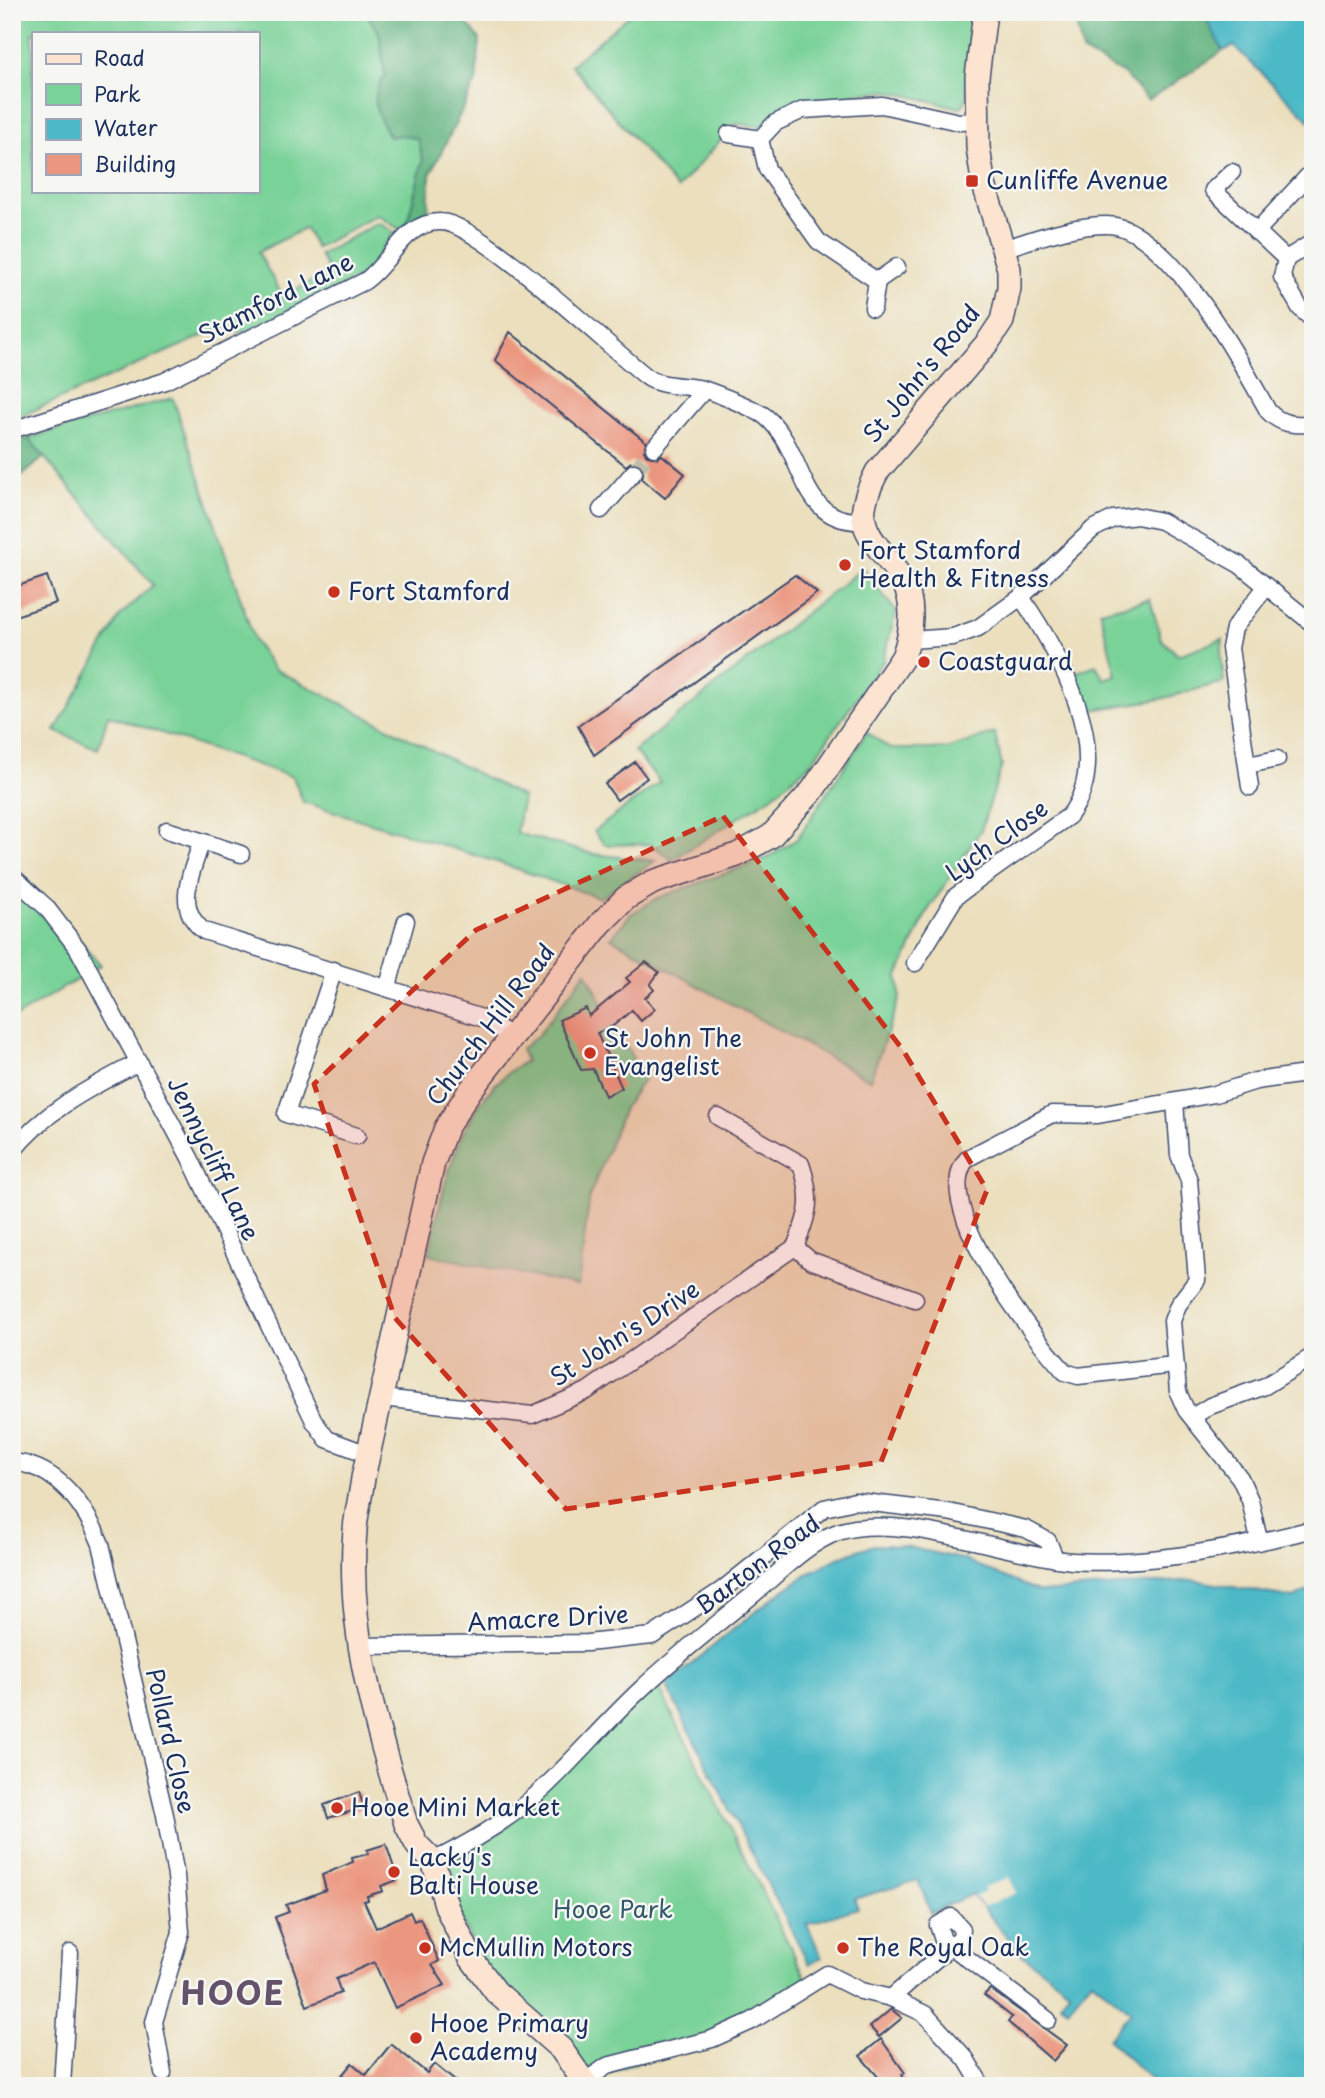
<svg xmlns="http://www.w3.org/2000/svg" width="1325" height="2098" viewBox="0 0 1325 2098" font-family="'Playpen Sans',sans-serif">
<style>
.green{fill:#79d298;stroke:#4a807b;stroke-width:2;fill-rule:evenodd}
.forest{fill:#62b480;stroke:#3e726f;stroke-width:2}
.water{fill:#4cb9c6;stroke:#347492;stroke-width:2}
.pier{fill:#ebdfbd}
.building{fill:#eb967f}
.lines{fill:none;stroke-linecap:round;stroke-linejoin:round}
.street-tunnel{stroke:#c1bcaa;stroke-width:16;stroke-dasharray:16 8;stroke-linecap:butt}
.street-casing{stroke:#3a496c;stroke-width:19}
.secondary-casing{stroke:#3a496c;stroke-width:26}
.street{stroke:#fff;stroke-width:16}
.secondary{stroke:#fde4d0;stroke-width:23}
.marked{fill:#c8321e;fill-opacity:0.2;stroke:#c8321e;stroke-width:5;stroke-dasharray:14 9;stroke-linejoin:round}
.poi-dot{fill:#c8321e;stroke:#f6f6f2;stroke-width:2.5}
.labels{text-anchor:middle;stroke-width:5;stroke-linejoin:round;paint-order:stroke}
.poi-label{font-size:24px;fill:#1b2f5e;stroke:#f6f6f2;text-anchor:start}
.street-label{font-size:24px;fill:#1b2f5e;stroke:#f6f6f2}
.park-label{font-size:24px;fill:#32586c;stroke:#f6f6f2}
.district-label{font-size:32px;font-weight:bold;letter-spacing:2px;fill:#64536a;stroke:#f6f6f2}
</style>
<rect width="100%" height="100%" fill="#f6f6f2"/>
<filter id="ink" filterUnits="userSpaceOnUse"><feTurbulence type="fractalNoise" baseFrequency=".0143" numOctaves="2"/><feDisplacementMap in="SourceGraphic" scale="14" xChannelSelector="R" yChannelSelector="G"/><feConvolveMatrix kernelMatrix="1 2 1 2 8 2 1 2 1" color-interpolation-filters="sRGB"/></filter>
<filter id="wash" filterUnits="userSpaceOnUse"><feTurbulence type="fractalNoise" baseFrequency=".00686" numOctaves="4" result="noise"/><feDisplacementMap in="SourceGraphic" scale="28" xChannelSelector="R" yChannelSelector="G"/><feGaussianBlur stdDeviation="1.57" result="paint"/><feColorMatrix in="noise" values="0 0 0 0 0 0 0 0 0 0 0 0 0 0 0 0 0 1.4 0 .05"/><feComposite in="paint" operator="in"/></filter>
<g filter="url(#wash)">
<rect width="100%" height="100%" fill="#ebdfbd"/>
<g class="green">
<path d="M12,12H365L379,32L385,76L403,135L418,139L423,160L407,224L399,229L377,215L316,248L305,228L258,252L283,297L329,272L320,255L378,223L394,232L366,275L241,333L223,327L12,420ZM33,33H257V191H33Z"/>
<polygon points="633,12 976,12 966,101 960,108 888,91 858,93 846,98 814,99 786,108 770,123 761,126 735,124 677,189 571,65"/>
<polygon points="173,398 255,642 274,669 523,797 516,833 593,854 655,861 600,898 500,863 303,802 293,777 108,715 98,749 55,731 120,616 153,585 28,438"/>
<polygon points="863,568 896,612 883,661 810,764 771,797 672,860 651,844 605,845 594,831 660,782 634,751"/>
<polygon points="1150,599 1161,639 1178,655 1223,639 1221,656 1224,682 1161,699 1085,711 1074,673 1096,665 1104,679 1116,675 1100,611"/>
<polygon points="867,732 890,749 946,749 995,733 1002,766 981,830 927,912 898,976 900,997 870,1080 611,938 631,914 658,898 767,858 797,839"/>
<polygon points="12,864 101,965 12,1019"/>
<path d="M586,972L644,1079L625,1106L590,1195L578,1286L429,1255C443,1187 460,1096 526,1061L521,1049L538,1035Z"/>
<polygon points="654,1678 809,1984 752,2021 585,2081 496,1992 433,1861 499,1823"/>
</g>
<g class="forest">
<path d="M365,12H457L480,39L476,82L430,175L428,213L407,224L423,160L418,139L403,135L389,137C377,114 367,98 385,76L379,32Z"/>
<polygon points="1074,12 1203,12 1223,51 1148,100 1124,74 1082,51"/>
<polygon points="28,438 44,457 12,485 12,443"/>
</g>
<g class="water">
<polygon points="1203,12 1313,12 1313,124 1234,46 1223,51"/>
<path d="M875,1545L904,1546L962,1559L1040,1592L1194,1580L1294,1598L1313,1588V2086H1157L1108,2039L1131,2012L1092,1980L1068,2009L1060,2003L1070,1991L1021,1954L972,1894L931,1913L918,1880L854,1899L858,1908L807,1924L822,1958L809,1964L666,1685C726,1638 801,1562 875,1545Z"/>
</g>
<polygon class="pier" points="1009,1877 1016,1893 983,1907 975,1896 985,1892 983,1888"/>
<g id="blocks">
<g class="building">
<polygon points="510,332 646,442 644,451 648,456 657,458 662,455 685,474 665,498 642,479 644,469 640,464 631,462 626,466 495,360"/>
<polygon points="795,575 817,593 594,755 578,726"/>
<polygon points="47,576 56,603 12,617 12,588"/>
<polygon points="635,762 647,778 617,800 605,784"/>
<polygon points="646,962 659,972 650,985 654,990 645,998 655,1009 641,1021 632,1010 613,1026 597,1033 622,1088 605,1096 593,1069 581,1070 559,1020 586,1008 589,1016 630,982 626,978"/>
<polygon points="359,1792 364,1808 328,1818 324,1805"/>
<polygon points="386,1844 398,1880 381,1886 383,1891 367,1896 368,1900 364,1901 376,1928 410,1912 414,1921 420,1918 439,1961 432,1965 445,1985 395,2008 374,1962 336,1979 341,1993 307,2006 275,1917 289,1912 286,1905 326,1890 322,1875 353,1862 352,1858 368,1854 367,1850"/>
<polygon points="990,1989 1067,2045 1053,2061 1008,2022 1012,2017 984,1995"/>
<polygon points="891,2009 902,2018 879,2037 870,2027"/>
<polygon points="881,2039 905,2073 902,2075 909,2086 886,2086 860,2056"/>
<polygon points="391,2044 427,2073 434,2064 461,2086 333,2086 352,2063 366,2075"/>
</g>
</g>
</g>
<g filter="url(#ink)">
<use href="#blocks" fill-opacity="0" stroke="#3a496c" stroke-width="2"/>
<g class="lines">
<polyline class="street-tunnel" points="634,472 654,448"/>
<defs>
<g id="street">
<polyline points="729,134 760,139"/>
<polyline points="1232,172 1213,190 1286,259 1282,277 1300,308 1313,320"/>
<polyline points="1256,232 1309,175"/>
<path d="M1002,249C1036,239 1071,225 1107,225C1167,225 1241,362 1268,411C1281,425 1294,425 1313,424"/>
<polyline points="1286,259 1313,242"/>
<polyline points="897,267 877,281 818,241 767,169 760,139 775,123 803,110 882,105 959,122 976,121"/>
<polyline points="873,308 877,281"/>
<path d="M12,430L165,381L365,281C391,263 404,221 441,222C478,222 610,348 647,377C660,387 686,385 703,389C718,394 754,408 766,417C807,452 797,524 863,521"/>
<polyline points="654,448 704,390"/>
<polyline points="601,510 634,472"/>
<polyline points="910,640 953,637 978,628 1021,597 1093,529 1113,519 1137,516 1161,521 1240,565 1313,624"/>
<polyline points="1248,765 1277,759"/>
<polyline points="1250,787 1230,648 1234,628 1266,587"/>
<polyline points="167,830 241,854"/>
<path d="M201,843C192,873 173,907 204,931L485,1019L512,1037"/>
<polyline points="12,876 46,907 78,949 190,1158 314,1421 327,1439 370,1455"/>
<path d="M915,963L956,896L1069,816C1117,754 1058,651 1021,597"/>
<polyline points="334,970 286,1114 357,1136"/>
<polyline points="388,986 406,921"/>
<polyline points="1175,1102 1179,1155 1189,1180 1197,1280 1178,1305 1172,1321 1178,1392 1186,1410 1240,1478 1250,1500 1259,1540"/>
<path d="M12,1152C46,1109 92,1087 139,1062"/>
<polyline points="795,1247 810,1260 915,1299"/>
<path d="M1174,1365L1078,1376L1065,1372C1033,1337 926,1201 968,1158L1052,1114L1098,1115L1215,1094L1256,1081L1313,1073"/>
<path d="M382,1398L532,1415L587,1391L795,1247C809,1214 813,1199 801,1164L718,1117"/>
<polyline points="1192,1417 1210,1406 1265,1386 1313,1356"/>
<path d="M12,1462C58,1466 85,1506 101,1544L165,1815L176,1876L181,1932L154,2022L163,2073"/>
<polyline points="360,1646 587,1643 652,1636 722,1590 824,1508 855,1501 948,1512 1026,1529 1048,1541 1055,1558"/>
<path d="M433,1861C474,1841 515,1816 547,1785C579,1754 608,1720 640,1690C675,1657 712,1628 749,1598C776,1576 805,1544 838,1532C898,1511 1006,1555 1072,1561C1143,1566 1244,1547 1313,1529"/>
<polyline points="891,1998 951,1946 961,1939 962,1929 951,1917 938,1925 943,1940 1048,2020"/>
<polyline points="585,2081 607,2066 712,2039 752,2021 827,1974 861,1991 891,1998 925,2014 966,2059 982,2086"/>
<polyline points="62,2086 70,1953"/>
</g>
<path id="secondary" d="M587,2086L561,2049L496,1992L471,1958L447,1908L433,1861L417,1845L406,1824C377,1729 346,1631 355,1530C356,1513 361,1495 363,1478L433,1163L446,1128L469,1092L601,923L626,898L653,882L737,855L771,836L812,791L903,657C912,633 916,601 901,578C872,534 847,529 877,472L988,342L1002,321L1009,288V269L983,181L978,147L977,77L985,12"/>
</defs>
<use href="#street" class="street-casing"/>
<use href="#secondary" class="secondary-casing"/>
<use href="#street" class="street"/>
<use href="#secondary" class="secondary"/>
</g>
</g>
<path class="marked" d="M723,816L903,1050L987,1190L881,1462L566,1509L395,1318L314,1084L476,930Z"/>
<g class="poi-dot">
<rect x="965" y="174" width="14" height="14" rx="3.5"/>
<circle cx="845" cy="565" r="7"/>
<circle cx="334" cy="592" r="7"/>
<circle cx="924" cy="662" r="7"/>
<circle cx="590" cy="1053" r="7"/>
<circle cx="337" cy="1808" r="7"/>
<circle cx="394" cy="1872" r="7"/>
<circle cx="425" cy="1948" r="7"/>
<circle cx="843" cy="1948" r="7"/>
<circle cx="416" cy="2038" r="7"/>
</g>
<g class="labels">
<g class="poi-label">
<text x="986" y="189">Cunliffe Avenue</text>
<text x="859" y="559">Fort Stamford<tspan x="859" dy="28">Health &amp; Fitness</tspan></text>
<text x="348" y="600">Fort Stamford</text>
<text x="938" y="670">Coastguard</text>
<text x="604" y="1047">St John The<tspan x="604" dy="28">Evangelist</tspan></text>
<text x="351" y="1816">Hooe Mini Market</text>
<text x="408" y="1866">Lacky's<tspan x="408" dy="28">Balti House</tspan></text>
<text x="439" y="1956">McMullin Motors</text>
<text x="857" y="1956">The Royal Oak</text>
<text x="430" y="2032">Hooe Primary<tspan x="430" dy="28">Academy</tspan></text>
</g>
<g class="street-label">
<text transform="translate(276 299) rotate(-27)" y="8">Stamford Lane</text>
<text transform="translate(922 374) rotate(-51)" y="8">St John's Road</text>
<text transform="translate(997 841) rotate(-36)" y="8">Lych Close</text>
<text transform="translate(491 1025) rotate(-53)" y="8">Church Hill Road</text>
<text transform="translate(213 1159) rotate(64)" y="8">Jennycliff Lane</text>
<text transform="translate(625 1334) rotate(-33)" y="8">St John's Drive</text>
<text transform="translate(758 1565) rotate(-37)" y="8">Barton Road</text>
<text transform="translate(548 1619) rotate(-3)" y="8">Amacre Drive</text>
<text transform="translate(170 1741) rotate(77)" y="8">Pollard Close</text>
</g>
<g class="park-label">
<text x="613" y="1918">Hooe Park</text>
</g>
<g class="district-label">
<text x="233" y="2005">HOOE</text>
</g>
</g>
<rect width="1325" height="2098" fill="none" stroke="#f6f6f2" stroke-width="42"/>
<rect x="32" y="32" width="228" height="161" fill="#f6f6f2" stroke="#9ea6b7" stroke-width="2"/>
<rect x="46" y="54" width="35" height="10" fill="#fde4d0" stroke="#9ea6b7" stroke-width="2"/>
<text x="94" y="66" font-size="21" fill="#1b2f5e">Road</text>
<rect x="46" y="84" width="35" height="21" fill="#79d298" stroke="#9ea6b7" stroke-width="2"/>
<text x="94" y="102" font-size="21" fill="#1b2f5e">Park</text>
<rect x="46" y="119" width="35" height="21" fill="#4cb9c6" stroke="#9ea6b7" stroke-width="2"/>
<text x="94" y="136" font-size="21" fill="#1b2f5e">Water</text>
<rect x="46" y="154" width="35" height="21" fill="#eb967f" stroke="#9ea6b7" stroke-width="2"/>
<text x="94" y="172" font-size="21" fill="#1b2f5e">Building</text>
</svg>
